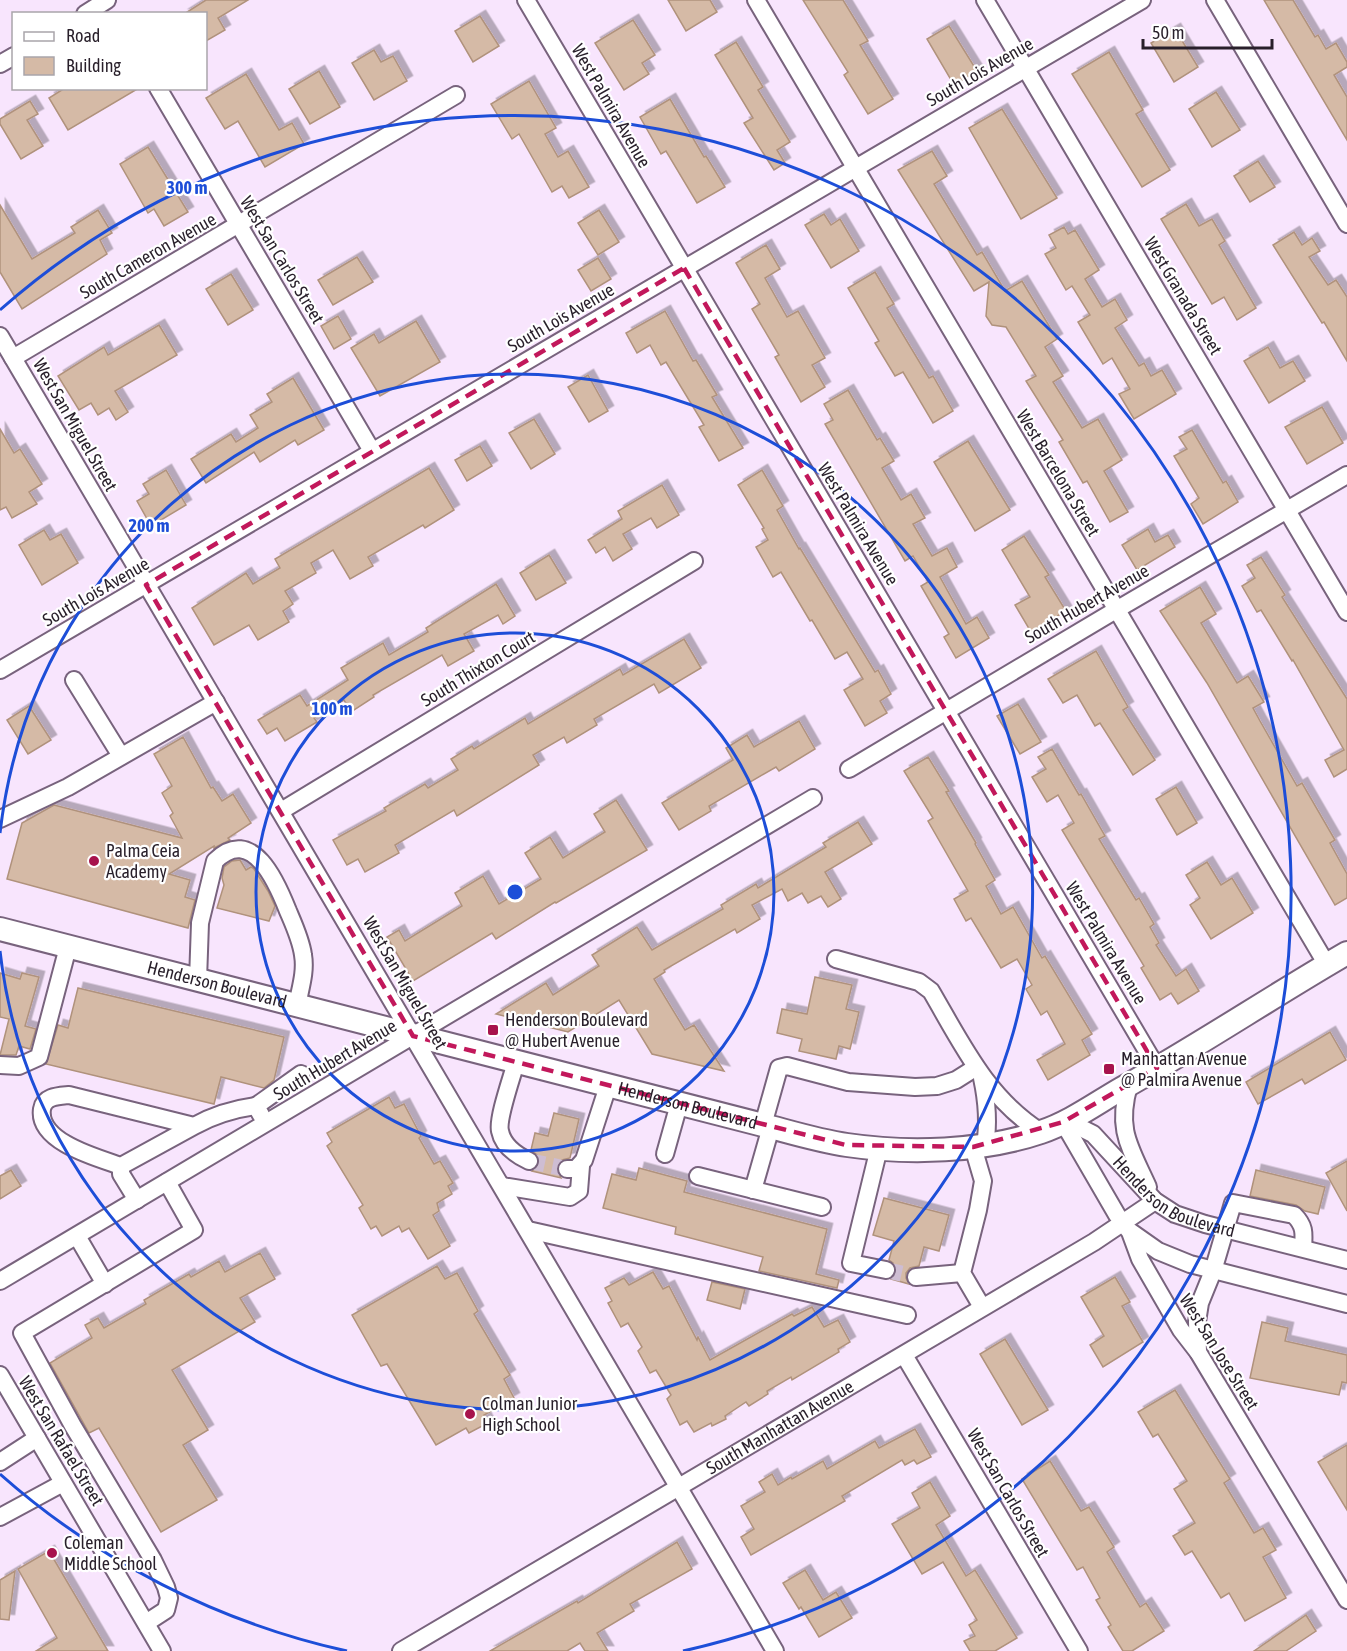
<svg xmlns="http://www.w3.org/2000/svg" width="1347" height="1651" viewBox="0 0 1347 1651" font-family="'Asap Condensed',sans-serif">
<style>
.building{fill:#d5baa6;stroke:#b0927c;stroke-width:1.5;filter:url(#shadow)}
.lines{fill:none;stroke-linecap:round;stroke-linejoin:round}
.minor-tunnel{stroke:#cebdd3;stroke-width:16;stroke-dasharray:16 8;stroke-linecap:butt}
.minor-casing{stroke:#78637d;stroke-width:20}
.major-casing{stroke:#78637d;stroke-width:26}
.minor{stroke:#fff;stroke-width:16}
.major{stroke:#fff;stroke-width:22}
.marked{fill:none;stroke:#c2185b;stroke-width:4.5;stroke-dasharray:12 8;stroke-linejoin:round}
.ring{fill:none;stroke:#1d4ed8;stroke-width:3}
.poi-dot{fill:#a7134c;stroke:#fff;stroke-width:2}
.labels{text-anchor:middle;stroke-width:4.5;stroke-linejoin:round;paint-order:stroke}
.street-label{font-size:18px;fill:#281f2a;stroke:#fff}
.poi-label{font-size:18px;fill:#281f2a;stroke:#fff;text-anchor:start}
.centre{fill:#1d4ed8;stroke:#fff;stroke-width:3}
.ring-label{font-size:18px;text-anchor:middle;font-weight:bold;fill:#1d4ed8;stroke:#fff;stroke-width:4.5;stroke-linejoin:round;paint-order:stroke}
</style>
<defs>
<filter id="shadow"><feDropShadow dx="5.5" dy="-5.5" stdDeviation="0" flood-color="#0004"/></filter>
</defs>
<rect width="100%" height="100%" fill="#f8e5fd"/>
<g class="building">
<polygon points="206,0 248,0 218,18 225,30 206,41 206,14 184,14"/>
<polygon points="668,0 710,0 717,12 686,31"/>
<polygon points="803,0 843,0 868,41 860,45 893,99 868,114 844,75 848,72"/>
<polygon points="1264,0 1293,0 1315,37 1318,35 1326,49 1336,43 1347,62 1347,67 1334,75 1347,97 1347,140"/>
<polygon points="480,16 499,46 473,62 455,31"/>
<polygon points="633,20 655,55 642,63 649,74 624,90 595,43"/>
<polygon points="949,26 977,71 954,85 927,39"/>
<polygon points="1175,29 1198,67 1174,82 1151,43"/>
<polygon points="736,42 763,87 758,90 790,142 777,150 785,163 774,170 744,123 753,118 715,55"/>
<polygon points="374,50 381,62 393,56 407,81 374,100 352,63"/>
<polygon points="1109,52 1143,110 1136,114 1170,170 1142,187 1072,74"/>
<polygon points="319,71 340,107 310,124 289,89"/>
<polygon points="246,74 279,130 292,123 304,144 265,167 238,121 225,129 206,98"/>
<polygon points="529,81 556,128 545,134 558,157 568,151 589,187 569,198 562,186 552,192 519,134 512,139 491,104"/>
<polygon points="65,88 139,88 68,130 49,98"/>
<polygon points="1216,92 1240,130 1212,147 1189,109"/>
<polygon points="670,99 704,157 706,156 725,187 697,203 666,151 661,154 640,117"/>
<polygon points="30,101 38,114 27,120 43,146 21,159 0,124 0,119"/>
<polygon points="1002,109 1057,198 1021,219 969,128"/>
<polygon points="148,147 188,212 164,226 154,209 148,213 120,164"/>
<polygon points="932,151 947,176 934,184 977,255 982,252 1005,291 1022,281 1057,339 1045,347 1063,376 1053,382 1082,428 1098,419 1122,460 1104,471 1128,512 1110,522 1087,481 1083,483 1059,442 1063,440 1026,381 1036,376 1006,327 992,325 986,316 989,282 974,291 898,170"/>
<polygon points="1258,161 1275,187 1250,202 1234,176"/>
<polygon points="1186,204 1199,226 1212,219 1225,241 1219,245 1256,308 1237,320 1224,297 1212,304 1161,219"/>
<polygon points="0,205 32,259 75,233 71,227 98,210 112,233 100,240 107,254 22,309 0,272"/>
<polygon points="599,210 619,242 598,255 578,223"/>
<polygon points="824,214 831,225 840,219 859,251 831,268 805,225"/>
<polygon points="1064,227 1068,234 1075,230 1099,270 1085,279 1102,307 1115,299 1127,320 1115,328 1139,366 1144,363 1151,376 1162,370 1176,394 1134,419 1119,394 1130,389 1112,358 1103,364 1078,322 1090,315 1072,286 1066,290 1045,254 1056,248 1049,235"/>
<polygon points="1294,232 1302,245 1312,238 1320,251 1309,257 1328,285 1336,280 1347,297 1347,361 1324,322 1322,323 1273,245"/>
<polygon points="766,245 780,269 765,278 787,317 798,311 825,358 812,365 825,387 801,402 775,357 779,355 752,309 760,304 736,263"/>
<polygon points="357,257 373,282 333,305 318,280"/>
<polygon points="598,258 611,279 591,291 578,270"/>
<polygon points="875,272 894,304 887,308 929,378 933,376 953,411 933,423 903,372 895,376 875,343 879,341 848,288"/>
<polygon points="231,274 253,310 228,325 206,289"/>
<polygon points="665,311 693,361 696,360 717,395 712,397 743,448 719,461 699,427 704,425 666,362 661,365 650,345 637,353 626,333"/>
<polygon points="338,316 351,339 334,349 321,326"/>
<polygon points="416,321 440,362 380,396 351,348 374,334 379,343"/>
<polygon points="159,325 177,355 115,391 128,412 116,420 109,408 98,415 91,403 79,410 58,376 104,347 108,355"/>
<polygon points="1268,347 1280,368 1293,361 1305,381 1269,403 1244,361"/>
<polygon points="588,375 608,411 589,422 568,387"/>
<polygon points="293,378 324,430 298,445 295,440 260,462 254,452 206,483 191,459 231,434 236,442 258,428 250,415 272,402 267,394"/>
<polygon points="848,390 877,440 880,438 894,461 882,468 901,500 911,494 925,518 913,524 932,556 947,548 957,567 940,577 966,624 977,617 989,638 956,658 944,637 949,634 921,586 928,582 913,556 905,561 825,424 833,420 824,404"/>
<polygon points="1322,407 1343,443 1307,464 1285,427"/>
<polygon points="534,419 555,454 531,469 509,433"/>
<polygon points="0,429 14,453 20,449 42,484 29,492 37,504 12,518 6,507 0,510"/>
<polygon points="1192,430 1223,483 1226,481 1238,502 1203,524 1191,504 1199,498 1174,456 1187,449 1179,437"/>
<polygon points="968,441 1010,510 975,531 934,462"/>
<polygon points="480,446 492,466 467,481 455,460"/>
<polygon points="429,468 454,510 425,528 423,525 368,557 373,566 350,579 333,550 311,563 316,573 285,591 293,604 283,611 289,622 258,640 249,625 214,645 192,608 246,573 253,584 280,568 275,559"/>
<polygon points="166,470 186,505 151,526 137,501 149,494 143,484"/>
<polygon points="762,470 783,506 777,510 799,549 800,548 875,672 878,670 891,694 880,701 887,713 865,726 844,690 863,679 847,652 835,659 812,620 810,621 781,572 773,577 756,547 768,540 762,529 764,528 738,485"/>
<polygon points="662,485 679,515 657,528 651,518 623,534 632,549 613,561 605,547 596,553 588,540 622,519 618,511"/>
<polygon points="1148,529 1155,542 1168,535 1175,547 1137,570 1122,545"/>
<polygon points="44,530 50,540 61,534 78,563 42,585 19,545"/>
<polygon points="1024,536 1049,575 1045,577 1066,611 1031,632 1015,605 1030,597 1002,550"/>
<polygon points="549,555 566,583 536,600 520,573"/>
<polygon points="1261,557 1285,595 1282,597 1347,699 1347,769 1334,777 1325,760 1344,750 1293,660 1292,661 1261,610 1257,612 1242,586 1255,578 1247,565"/>
<polygon points="496,584 515,616 503,624 498,615 464,634 474,651 448,666 442,655 373,695 374,697 351,712 344,700 314,718 317,722 285,741 277,728 267,734 258,720 300,695 307,706 348,680 341,668 383,643 389,655 428,632 426,628"/>
<polygon points="1200,587 1216,614 1201,623 1237,683 1248,676 1264,702 1253,708 1260,721 1297,786 1302,783 1335,840 1330,843 1347,874 1347,898 1335,905 1207,683 1160,611"/>
<polygon points="684,639 701,668 659,693 654,684 594,719 597,725 567,743 564,737 533,755 539,765 457,816 454,810 395,845 399,853 365,872 358,859 347,865 333,840 386,811 384,808 425,784 428,788 458,770 451,759 472,746 474,749 525,718 528,724 620,669 623,675"/>
<polygon points="1096,651 1128,707 1123,710 1155,760 1133,775 1100,723 1095,726 1077,695 1063,703 1048,679"/>
<polygon points="1018,704 1041,742 1020,754 997,716"/>
<polygon points="29,706 51,740 28,754 7,720"/>
<polygon points="799,721 815,749 779,771 776,767 709,806 711,811 679,830 662,803 733,760 726,748 747,735 754,747"/>
<polygon points="183,737 211,788 213,787 222,801 233,794 251,823 228,838 230,840 214,848 214,846 169,874 190,880 185,897 195,900 188,928 7,879 22,823 54,805 182,838 170,816 173,813 162,793 172,786 154,754"/>
<polygon points="1052,749 1079,795 1081,794 1105,836 1099,839 1136,900 1139,898 1154,924 1150,927 1159,943 1156,945 1176,976 1186,969 1199,991 1178,1004 1171,993 1160,1000 1141,968 1144,966 1062,830 1074,823 1058,795 1047,802 1032,777 1046,769 1038,757"/>
<polygon points="928,757 949,791 946,792 976,843 975,844 995,880 986,886 1001,914 1013,907 1042,958 1045,956 1092,1034 1082,1040 1090,1055 1048,1080 1037,1060 1065,1044 1047,1011 1041,1015 1026,989 1032,985 1017,959 1001,968 971,918 966,921 954,899 968,891 928,821 933,818 904,771"/>
<polygon points="1176,787 1197,823 1177,835 1156,799"/>
<polygon points="616,800 647,850 556,903 555,902 496,939 492,933 413,981 387,937 399,930 405,941 462,906 455,893 483,876 499,904 541,879 525,853 550,837 563,858 605,832 594,814"/>
<polygon points="858,822 872,844 825,872 841,899 828,907 821,896 808,903 802,893 788,901 782,889 752,905 760,919 737,933 735,929 664,970 665,972 654,979 685,1030 694,1025 724,1071 652,1054 619,1000 568,1032 496,1014 546,983 553,995 599,966 592,955 637,927 652,950 723,909 721,905 756,884 758,888 826,847 823,843"/>
<polygon points="240,860 246,870 251,867 254,869 268,891 275,906 269,921 217,908 224,885 222,878 224,867 232,861"/>
<polygon points="1207,862 1221,885 1232,878 1253,913 1211,939 1190,905 1200,898 1186,875"/>
<polygon points="0,973 20,979 22,973 39,977 25,1026 36,1029 30,1049 19,1046 16,1055 0,1055 9,1019 0,1017"/>
<polygon points="815,977 852,985 846,1009 859,1012 850,1049 839,1046 836,1059 799,1051 802,1039 777,1033 782,1009 807,1014"/>
<polygon points="78,988 284,1037 274,1080 264,1088 221,1077 214,1104 46,1064 58,1025 68,1028"/>
<polygon points="1330,1032 1346,1060 1305,1084 1302,1079 1258,1104 1246,1082"/>
<polygon points="389,1097 395,1108 404,1104 421,1136 419,1138 434,1164 440,1161 453,1183 448,1186 452,1194 437,1203 439,1211 433,1215 450,1246 428,1259 409,1228 402,1232 399,1226 382,1236 376,1226 371,1229 359,1208 363,1205 327,1146 332,1142 327,1133"/>
<polygon points="554,1113 579,1119 570,1158 562,1160 558,1164 557,1170 561,1178 532,1171 538,1166 539,1161 537,1155 531,1150 535,1133 548,1136"/>
<polygon points="1347,1161 1347,1211 1326,1173"/>
<polygon points="639,1168 687,1181 684,1192 827,1229 816,1274 839,1280 837,1288 759,1271 763,1257 675,1234 676,1227 603,1208 612,1174 636,1180"/>
<polygon points="11,1170 21,1186 0,1199 0,1176"/>
<polygon points="1256,1170 1325,1187 1318,1214 1305,1211 1296,1205 1250,1196"/>
<polygon points="884,1198 949,1215 939,1251 924,1247 919,1266 910,1268 906,1273 906,1278 909,1284 891,1279 896,1271 893,1263 889,1260 894,1241 873,1235"/>
<polygon points="260,1253 275,1279 240,1298 255,1322 172,1370 208,1430 183,1445 217,1500 161,1532 99,1428 89,1433 50,1363 92,1338 85,1325 98,1318 104,1328 146,1304 144,1300 189,1274 191,1277 219,1261 225,1272"/>
<polygon points="437,1266 445,1279 457,1273 478,1311 474,1314 510,1375 504,1379 514,1398 484,1415 488,1423 469,1433 466,1428 436,1445 387,1364 381,1366 352,1315"/>
<polygon points="653,1272 663,1289 669,1286 697,1340 698,1337 710,1360 792,1314 794,1316 812,1307 824,1327 838,1320 850,1342 838,1349 839,1352 792,1380 791,1377 767,1391 768,1394 749,1406 746,1402 725,1416 726,1419 712,1426 711,1423 694,1432 687,1421 680,1425 667,1399 671,1395 656,1370 650,1373 638,1351 642,1347 628,1323 621,1327 608,1303 612,1301 605,1288 624,1278 629,1285"/>
<polygon points="1115,1277 1130,1302 1122,1306 1143,1342 1103,1367 1090,1345 1104,1336 1081,1297"/>
<polygon points="712,1282 745,1289 740,1309 707,1300"/>
<polygon points="1262,1322 1288,1328 1285,1341 1347,1355 1347,1383 1342,1382 1339,1395 1250,1378"/>
<polygon points="1005,1339 1048,1410 1022,1425 980,1354"/>
<polygon points="1175,1390 1230,1479 1224,1483 1254,1533 1263,1528 1276,1550 1263,1557 1286,1598 1245,1621 1229,1593 1221,1598 1192,1551 1185,1555 1173,1536 1195,1523 1174,1489 1187,1481 1158,1434 1153,1437 1138,1412"/>
<polygon points="915,1429 931,1457 917,1464 914,1460 905,1465 902,1460 842,1496 845,1501 751,1555 741,1537 754,1529 741,1506 765,1492 759,1482 772,1474 778,1485 791,1477 792,1479 823,1461 827,1469 875,1441 879,1448"/>
<polygon points="1347,1445 1347,1510 1318,1462"/>
<polygon points="1050,1461 1081,1511 1089,1507 1114,1547 1107,1552 1140,1607 1146,1603 1164,1631 1132,1651 1123,1651 1108,1627 1111,1625 1096,1600 1100,1598 1083,1567 1077,1570 1022,1479"/>
<polygon points="930,1482 950,1516 936,1525 966,1576 975,1570 1017,1638 995,1651 970,1651 964,1641 975,1636 969,1625 977,1620 943,1562 922,1574 892,1524 920,1508 912,1493"/>
<polygon points="677,1542 692,1569 630,1604 634,1611 597,1633 608,1651 585,1651 580,1643 567,1651 490,1651 577,1601 578,1603"/>
<polygon points="49,1551 108,1651 36,1651 57,1638 18,1569"/>
<polygon points="805,1570 823,1600 836,1592 852,1618 819,1637 801,1607 799,1609 783,1583"/>
<polygon points="15,1571 9,1620 0,1619 0,1580"/>
<polygon points="1306,1615 1316,1631 1286,1651 1254,1651"/>
</g>
<g class="lines">
<g class="minor-tunnel">
<polyline points="529,1161 567,1169"/>
<polyline points="886,1270 916,1277"/>
</g>
<defs>
<g id="minor">
<polyline points="526,0 1157,1068"/>
<polyline points="756,0 1327,965"/>
<polyline points="985,0 1347,612"/>
<polyline points="1215,0 1347,224"/>
<polyline points="85,14 107,0"/>
<polyline points="0,64 14,56"/>
<polyline points="158,88 372,451"/>
<polyline points="0,336 775,1651"/>
<polyline points="13,358 456,95"/>
<polyline points="0,670 1142,0"/>
<polyline points="74,680 121,756"/>
<polyline points="849,769 1116,610 1347,475"/>
<polyline points="281,811 694,561"/>
<polyline points="0,819 68,787 216,702"/>
<path d="M836,959L919,982L931,991C962,1044 987,1098 1041,1132"/>
<path d="M198,980L200,923L215,861C252,824 277,883 288,911C294,925 301,940 303,955C306,972 300,989 297,1006"/>
<path d="M516,1062C512,1077 497,1119 500,1131C503,1146 516,1155 529,1161"/>
<polyline points="0,1065 19,1066 39,1057 68,947"/>
<path d="M982,1078C987,1101 989,1122 985,1145"/>
<path d="M1129,1085C1116,1130 1130,1147 1148,1187"/>
<polyline points="261,1115 256,1106 301,1074"/>
<polyline points="1063,1122 1117,1215 1130,1232 1140,1259 1181,1330 1198,1352 1347,1600"/>
<path id="s1" d="M1063,1122L1079,1127L1093,1134L1155,1201L1175,1214L1205,1224L1347,1260"/>
<polyline points="763,1125 779,1068 787,1066 848,1082 915,1087 937,1086 956,1080 975,1068"/>
<path d="M194,1126L69,1095C59,1096 44,1096 42,1109C37,1142 98,1158 121,1166L194,1126C214,1115 234,1109 256,1106"/>
<polyline points="973,1147 983,1181 978,1210 962,1273 982,1307"/>
<polyline points="879,1148 851,1263 886,1270"/>
<polyline points="665,1154 679,1104"/>
<polyline points="121,1166 121,1174 137,1200"/>
<polyline points="567,1169 576,1169 584,1160 608,1086"/>
<polyline points="698,1176 822,1207"/>
<polyline points="502,1186 570,1197 579,1191 581,1166"/>
<polyline points="753,1190 771,1127"/>
<polyline points="528,1230 907,1315"/>
<polyline points="1131,1232 1158,1251 1190,1264 1347,1304"/>
<polyline points="77,1236 105,1284"/>
<polyline points="916,1277 962,1273"/>
<polyline points="0,1281 813,798"/>
<path d="M1198,1352L1197,1322L1200,1303L1213,1271L1233,1203L1294,1215C1305,1226 1304,1233 1303,1248"/>
<polyline points="904,1355 1079,1651"/>
<polyline points="0,1375 162,1651"/>
<polyline points="0,1462 37,1438"/>
<polyline points="0,1517 63,1483"/>
<polyline points="146,1623 166,1610 169,1598 166,1587 153,1560 73,1426 22,1333 194,1230 167,1182"/>
<path id="s2" d="M401,1651L1094,1242L1155,1201"/>
</g>
<g id="major">
<path id="s3" d="M0,929L763,1125C790,1132 819,1141 847,1145C908,1154 982,1152 1041,1132C1069,1123 1095,1104 1121,1089C1198,1046 1271,997 1347,953"/>
</g>
</defs>
<use href="#minor" class="minor-casing"/>
<use href="#major" class="major-casing"/>
<use href="#minor" class="minor"/>
<use href="#major" class="major"/>
</g>
<path class="marked" d="M684,268L1157,1068L1063,1122L973,1147L846,1145L413,1036L146,585Z"/>
<g class="ring">
<circle cx="515" cy="892" r="259"/>
<path d="M0 833A518 518 0 1 1 0 951"/>
<path d="M347 1651A777 777 0 0 1 0 1474M0 310A777 777 0 1 1 683 1651"/>
</g>
<g class="poi-dot">
<circle cx="94" cy="861" r="6"/>
<rect x="487" y="1024" width="12" height="12" rx="3"/>
<rect x="1103" y="1063" width="12" height="12" rx="3"/>
<circle cx="470" cy="1414" r="6"/>
<circle cx="52" cy="1553" r="6"/>
</g>
<g class="labels">
<g class="street-label">
<text transform="translate(980 72) rotate(-30)" y="6">South Lois Avenue</text>
<text transform="translate(611 106) rotate(60)" y="6">West Palmira Avenue</text>
<text transform="translate(148 256) rotate(-30)" y="6">South Cameron Avenue</text>
<text transform="translate(282 260) rotate(59)" y="6">West San Carlos Street</text>
<text transform="translate(1183 296) rotate(59)" y="6">West Granada Street</text>
<text transform="translate(561 318) rotate(-30)" y="6">South Lois Avenue</text>
<text transform="translate(75 425) rotate(60)" y="6">West San Miguel Street</text>
<text transform="translate(1058 473) rotate(59)" y="6">West Barcelona Street</text>
<text transform="translate(858 524) rotate(59)" y="6">West Palmira Avenue</text>
<text transform="translate(96 592) rotate(-30)" y="6">South Lois Avenue</text>
<text transform="translate(1087 604) rotate(-30)" y="6">South Hubert Avenue</text>
<text transform="translate(478 669) rotate(-31)" y="6">South Thixton Court</text>
<text transform="translate(1106 943) rotate(59)" y="6">West Palmira Avenue</text>
<text transform="translate(405 983) rotate(60)" y="6">West San Miguel Street</text>
<text dy="6" stroke="none"><textPath href="#s3" startOffset="224">Henderson Boulevard</textPath></text>
<text transform="translate(335 1060) rotate(-31)" y="6">South Hubert Avenue</text>
<text dy="6" stroke="none"><textPath href="#s3" startOffset="710">Henderson Boulevard</textPath></text>
<text dy="6" stroke="none"><textPath href="#s1" startOffset="138">Henderson Boulevard</textPath></text>
<text transform="translate(1219 1352) rotate(58)" y="6">West San Jose Street</text>
<text dy="6" stroke="none"><textPath href="#s2" startOffset="440">South Manhattan Avenue</textPath></text>
<text transform="translate(61 1441) rotate(59)" y="6">West San Rafael Street</text>
<text transform="translate(1008 1493) rotate(60)" y="6">West San Carlos Street</text>
</g>
<g class="poi-label">
<text x="106" y="857">Palma Ceia<tspan x="106" dy="21">Academy</tspan></text>
<text x="505" y="1026">Henderson Boulevard<tspan x="505" dy="21">@ Hubert Avenue</tspan></text>
<text x="1121" y="1065">Manhattan Avenue<tspan x="1121" dy="21">@ Palmira Avenue</tspan></text>
<text x="482" y="1410">Colman Junior<tspan x="482" dy="21">High School</tspan></text>
<text x="64" y="1549">Coleman<tspan x="64" dy="21">Middle School</tspan></text>
</g>
</g>
<circle cx="515" cy="892" r="9" class="centre"/>
<g class="ring-label">
<text x="187" y="194">300 m</text>
<text x="149" y="532">200 m</text>
<text x="332" y="715">100 m</text>
</g>
<rect x="12" y="12" width="195" height="78" fill="#ffffff" stroke="#a9a5aa" stroke-width="1.5"/>
<rect x="24" y="32" width="30" height="9" fill="#ffffff" stroke="#a9a5aa" stroke-width="1.5"/>
<text x="66" y="42" font-size="18" fill="#281f2a">Road</text>
<rect x="24" y="57" width="30" height="18" fill="#d5baa6" stroke="#a9a5aa" stroke-width="1.5"/>
<text x="66" y="72" font-size="18" fill="#281f2a">Building</text>
<path d="M1143 39v9h129v-9" fill="none" stroke="#281f2a" stroke-width="3"/>
<text x="1152" y="39" font-size="18" fill="#281f2a" stroke="#ffffff" stroke-width="4.5" paint-order="stroke">50 m</text>
</svg>
